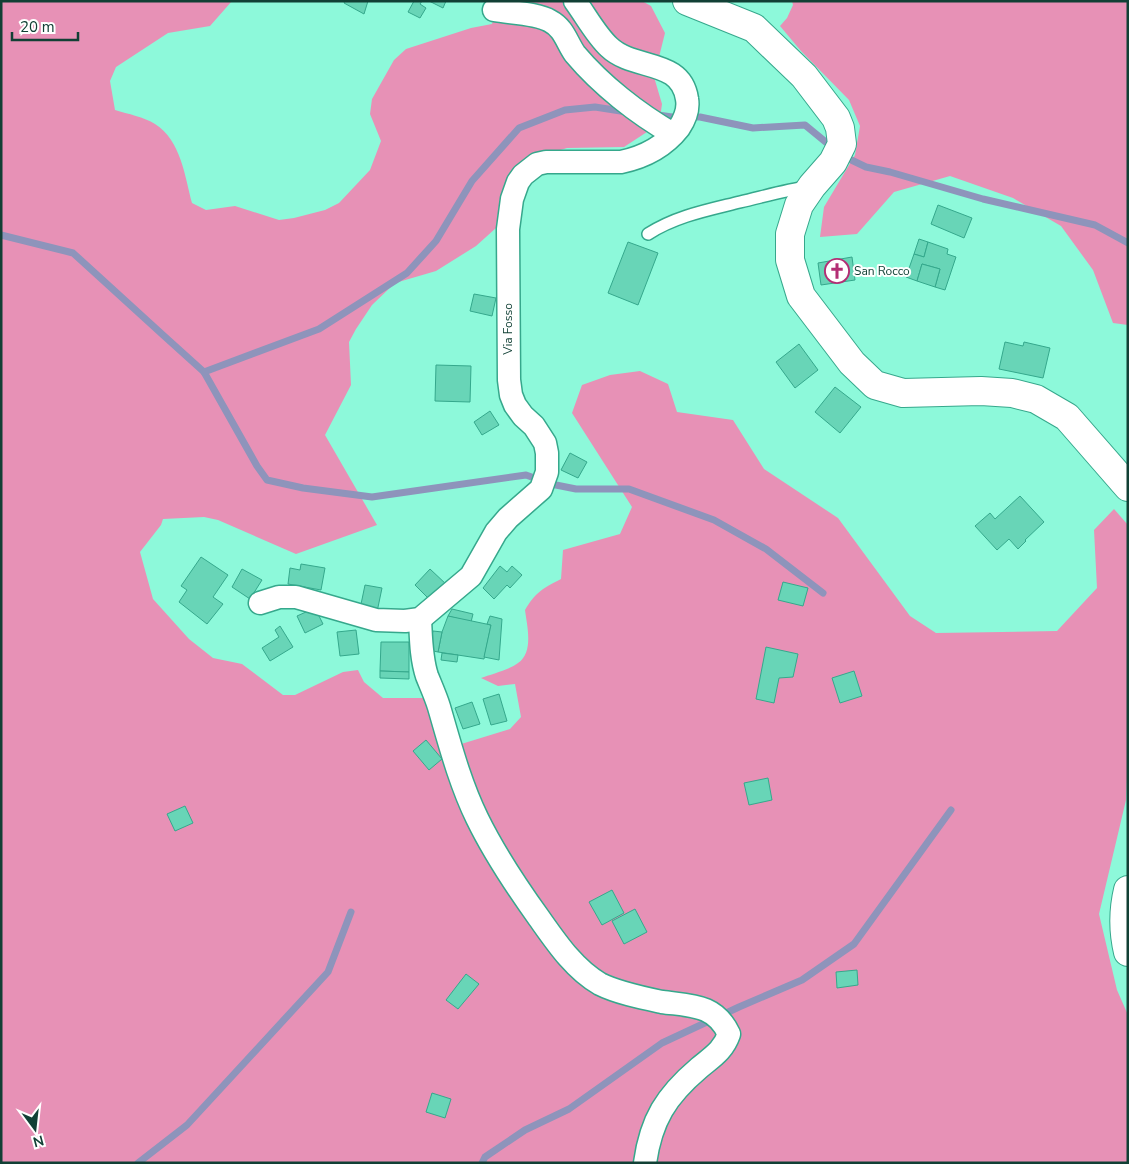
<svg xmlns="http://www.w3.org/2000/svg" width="1129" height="1164" viewBox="0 0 1129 1164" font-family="'Nunito Sans',sans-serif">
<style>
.green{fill:#e791b6}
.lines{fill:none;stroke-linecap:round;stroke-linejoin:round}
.stream{stroke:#8e94bb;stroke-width:7}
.building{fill:#68d5b7;stroke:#35a88c}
.lane-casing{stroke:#36a88c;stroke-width:14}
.street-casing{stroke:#36a88c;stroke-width:25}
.secondary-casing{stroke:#36a88c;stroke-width:30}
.lane{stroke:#fff;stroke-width:11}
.street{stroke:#fff;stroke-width:22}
.secondary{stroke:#fff;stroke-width:28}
.labels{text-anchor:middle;stroke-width:4;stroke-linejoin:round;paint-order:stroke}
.poi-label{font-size:12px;fill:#114035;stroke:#fff;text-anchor:start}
.street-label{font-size:12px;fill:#114035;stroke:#fff}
</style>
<rect width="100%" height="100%" fill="#8df9da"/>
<g class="green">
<path d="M1,1H232L210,26L168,33L116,67L110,81L115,110C128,114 144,117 155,124C181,140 185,177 192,203L206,210L235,206L279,220L294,218L325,210L339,203L370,170L381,141L370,114L372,99L394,60L406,49L471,28L492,24L498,1H642L651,6L665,33L654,77L662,104L660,118L650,130L624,147L567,148L526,161L500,198L496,228L476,246L436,271L395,283L372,305L356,329L349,342L351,385L325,435L377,525L296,554L218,520L204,517L163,519L161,525L140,552L153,599L189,639L213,658L242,664L283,695H295L343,672L358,670L364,682L383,698H428L458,745L510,729L521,717L515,684L498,686L481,678C491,674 509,670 518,663C534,652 527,626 525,610C535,593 543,588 561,579L563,550L620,534L632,507L572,413L582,385L610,375L640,371L668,384L677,412L733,420L764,469L838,518L910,616L936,633L1057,631L1097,588L1094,530L1114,509L1128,525V755L1126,800L1099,914L1117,990L1128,1015V1163H1Z"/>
<polygon points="792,1 1128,1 1128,325 1113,323 1093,270 1061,226 1013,198 950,176 894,192 857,234 820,237 824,207 855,155 860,126 849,100 801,51 780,26 787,18 793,5"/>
</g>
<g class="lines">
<g class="stream">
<polyline points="658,115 672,117 700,117 753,128 805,125 833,148"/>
<polyline points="843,156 866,167 890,172 983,199 1095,225 1128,243"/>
<polyline points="1,235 73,253 163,335 204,372 257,466 267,480 303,488 372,497 526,475 551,484 576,489 629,489 714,520 766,549 823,593"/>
<polyline points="204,372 319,329 407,273 436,241 472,181 519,128 565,110 595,107 627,112"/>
<polyline points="138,1163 187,1125 328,972 351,912"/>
<polyline points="482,1163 485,1157 525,1130 569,1109 662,1043 739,1007 802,980 854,944 951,810"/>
</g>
</g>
<g class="building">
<polygon points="345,1 368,1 364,14 344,3"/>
<polygon points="414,1 422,1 420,4 426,8 420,18 408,12"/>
<polygon points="429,1 446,1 443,8"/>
<polygon points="938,205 972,218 964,238 931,224"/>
<polygon points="919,239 928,242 924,257 914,254"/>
<polygon points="628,242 658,253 638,305 608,293"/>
<polygon points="928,242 948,249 947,254 956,257 945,290 935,287 940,269 922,264 917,281 906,277 914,254 924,257"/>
<polygon points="852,257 855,280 821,285 818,263"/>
<polygon points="922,264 940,269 935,287 917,281"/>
<polygon points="474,294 496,298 492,316 470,311"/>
<polygon points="1005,342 1023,346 1024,342 1050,348 1043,378 999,369"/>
<polygon points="799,344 818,370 795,388 776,362"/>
<polygon points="436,365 471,366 470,402 435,401"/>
<polygon points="835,387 861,407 840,433 815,412"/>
<polygon points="490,411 499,425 482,435 474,422"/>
<polygon points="570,453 587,462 578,478 561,470"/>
<polygon points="1020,496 1044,522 1025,540 1026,541 1018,549 1009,539 997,550 975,526 990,513 995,519"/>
<polygon points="201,557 228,575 213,597 223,604 207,624 179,602 187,590 181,586"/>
<polygon points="301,564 325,568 321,590 288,584 290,568 300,570"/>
<polygon points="500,566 507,572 512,566 522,575 510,588 507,585 494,599 483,588"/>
<polygon points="242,569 262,580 250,599 232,587"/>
<polygon points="430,569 447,585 431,601 415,585"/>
<polygon points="783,582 808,588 803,606 778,600"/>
<polygon points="365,585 382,588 377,612 360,609"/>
<polygon points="315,608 323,624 305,633 297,616"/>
<polygon points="452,609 473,614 471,622 448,616"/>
<polygon points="448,616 491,625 484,659 438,652 442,632"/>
<polygon points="490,616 502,619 499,660 484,657 491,625 487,624"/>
<polygon points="280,626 293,647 270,661 262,648 279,637 275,630"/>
<polygon points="356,630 359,654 340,656 337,632"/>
<polygon points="433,631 442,632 438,652 429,650"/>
<polygon points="381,642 409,642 409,672 380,671"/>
<polygon points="766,647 798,654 793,677 779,678 774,703 756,699"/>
<polygon points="442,653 458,655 457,662 441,660"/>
<polygon points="380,671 409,672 409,679 380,678"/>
<polygon points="854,671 862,696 840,703 832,678"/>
<polygon points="499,694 507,721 491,725 483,699"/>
<polygon points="472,702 480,724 463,729 455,708"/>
<polygon points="426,740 442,759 429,770 413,751"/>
<polygon points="768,778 772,800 749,805 744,783"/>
<polygon points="185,806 193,823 175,831 167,814"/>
<polygon points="612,890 624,913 602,925 589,902"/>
<polygon points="635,909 647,932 624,944 612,921"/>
<polygon points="857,970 858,985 837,988 836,972"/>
<polygon points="466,974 479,984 458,1009 446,1000"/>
<polygon points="432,1093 451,1099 445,1118 426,1112"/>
</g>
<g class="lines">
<defs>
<path id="lane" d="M648,234C676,216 708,210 740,202C762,197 785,190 808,187"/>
<g id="street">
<path d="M494,10C510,13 537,13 550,21C564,28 567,43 575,54C601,85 638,114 673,134"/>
<path d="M260,603L279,597H296L376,620L405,621L420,619L471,576L496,532L508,518L541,489L547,472V453L545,443L534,426L523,416L515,405L511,395L509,380L508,229L512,199L518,182L523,175L537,164L546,162H621C645,157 664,147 679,128C685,119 689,110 687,99C681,58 634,71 609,47C596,35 586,16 575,1"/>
<path d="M420,619C421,638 421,658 427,676C431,686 436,697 439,707C450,745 460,783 477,818C494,853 516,886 539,918C556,942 574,969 600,984C618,993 643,998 662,1002C691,1006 715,1004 729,1034C723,1051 712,1057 699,1068C666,1096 651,1120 645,1163"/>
</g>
<g id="secondary">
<polyline points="687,1 754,28 804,76 836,118 840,128 842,144 833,162 812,186 799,205 790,234 790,260 801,296 852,363 875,385 903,393 981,391 1012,393 1036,399 1067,417 1128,487"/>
<path d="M1128,890C1123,911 1123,931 1128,952"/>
</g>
</defs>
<use href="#lane" class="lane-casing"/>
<use href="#street" class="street-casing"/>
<use href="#secondary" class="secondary-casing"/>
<use href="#lane" class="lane"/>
<use href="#street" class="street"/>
<use href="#secondary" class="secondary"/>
</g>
<defs>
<symbol id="church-ring" viewBox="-11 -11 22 22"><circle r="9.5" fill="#fff" stroke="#b32e74" stroke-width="1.5"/><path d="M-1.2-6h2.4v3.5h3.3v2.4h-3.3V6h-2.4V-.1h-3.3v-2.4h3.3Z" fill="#b32e74"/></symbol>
</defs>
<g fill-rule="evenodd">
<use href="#church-ring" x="823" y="257" width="28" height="28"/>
</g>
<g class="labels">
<g class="poi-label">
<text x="854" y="275">San Rocco</text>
</g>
<g class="street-label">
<text transform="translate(508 329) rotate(-90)" y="4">Via Fosso</text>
</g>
</g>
<rect width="1129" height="1164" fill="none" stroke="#114035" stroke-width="5"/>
<g transform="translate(35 1129) rotate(165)" stroke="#ffffff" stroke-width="4" paint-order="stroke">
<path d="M0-4L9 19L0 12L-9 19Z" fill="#114035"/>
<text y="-8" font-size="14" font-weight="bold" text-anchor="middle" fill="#114035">N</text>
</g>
<path d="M12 32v8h66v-8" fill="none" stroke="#114035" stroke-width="2.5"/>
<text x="20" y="32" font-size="15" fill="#114035" stroke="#ffffff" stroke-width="4" paint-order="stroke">20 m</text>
</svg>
